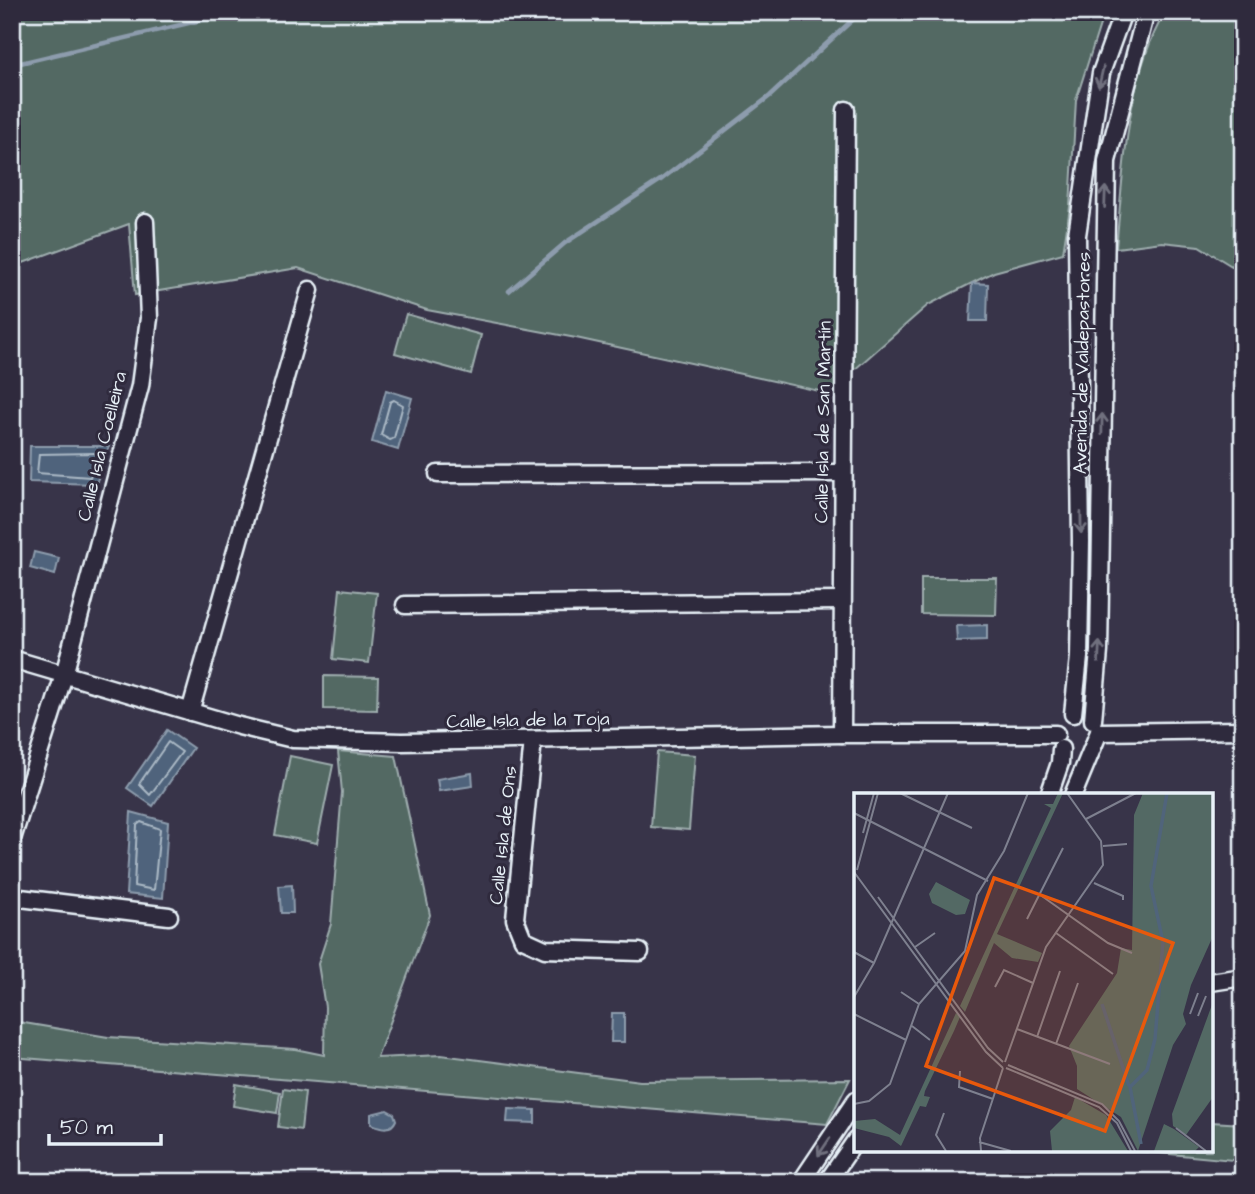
<svg xmlns="http://www.w3.org/2000/svg" width="1255" height="1194" viewBox="0 0 1255 1194" font-family="'Architects Daughter',sans-serif">
<style>
.green{fill:#536964;stroke:#9eadae;stroke-width:2}
.water{fill:#50647b;stroke:#8d9cad;stroke-width:2}
.lines{fill:none;stroke-linecap:round;stroke-linejoin:round}
.shore{stroke:#abb9c6;stroke-width:2}
.stream{stroke:#8d9cad;stroke-width:4.5}
.street-casing{stroke:#e8f1f8;stroke-width:21}
.street{stroke:#2f2a3d;stroke-width:16}
.oneway{stroke:#70707e}
.labels{text-anchor:middle;stroke-width:6;stroke-linejoin:round;paint-order:stroke}
.street-label{font-size:19px;fill:#e8f1f8;stroke:#2f2a3d}
.inset-river{fill:none;stroke:#50647b;stroke-width:3.5}
.inset-road{fill:none;stroke:#7e808f;stroke-width:2}
.view{fill:#e8590c;fill-opacity:0.15;stroke:#e8590c;stroke-width:3.5}
.inset-edge{fill:none;stroke:#e8f1f8;stroke-width:3.5}
</style>
<rect width="100%" height="100%" fill="#383449"/>
<filter id="ink" filterUnits="userSpaceOnUse"><feTurbulence type="fractalNoise" baseFrequency=".0143" numOctaves="2"/><feDisplacementMap in="SourceGraphic" scale="14" xChannelSelector="R" yChannelSelector="G"/><feConvolveMatrix kernelMatrix="1 2 1 2 8 2 1 2 1" color-interpolation-filters="sRGB"/></filter>
<g filter="url(#ink)">
<g class="green">
<polygon points="12,12 1104,12 1076,100 1070,207 1063,253 994,272 928,305 828,393 576,338 427,310 298,268 135,295 129,224 12,267"/>
<path d="M1165,12H1243V273L1199,246L1162,242L1116,248C1124,171 1125,81 1165,12Z"/>
<polygon points="406,314 481,335 471,374 395,353"/>
<polygon points="921,578 997,578 996,615 921,614"/>
<polygon points="340,589 377,593 369,663 333,659"/>
<polygon points="324,676 378,677 377,710 324,709"/>
<polygon points="338,751 396,756 430,915 377,1058 441,1055 640,1081 850,1079 827,1124 12,1057 12,1021 108,1037 295,1049 324,1055 325,1007 318,964 331,924 342,792"/>
<polygon points="657,752 695,755 689,830 651,827"/>
<polygon points="290,756 333,765 317,843 275,835"/>
<polygon points="236,1084 280,1092 277,1113 233,1106"/>
<polygon points="283,1089 305,1092 301,1130 278,1127"/>
<polygon points="1211,1122 1243,1124 1243,1161 1128,1150 1211,1150"/>
</g>
<g class="water">
<polygon points="972,283 988,284 987,321 970,321"/>
<polygon points="386,390 412,398 398,450 372,442"/>
<polygon points="30,446 109,446 96,484 29,482"/>
<polygon points="34,552 59,558 55,575 30,568"/>
<polygon points="987,625 987,640 957,641 956,626"/>
<polygon points="167,730 193,748 153,806 127,788"/>
<polygon points="472,773 473,786 439,791 437,779"/>
<polygon points="131,812 168,822 163,898 126,894"/>
<polygon points="292,885 293,913 281,913 279,886"/>
<polygon points="612,1013 624,1013 624,1042 611,1042"/>
<polygon points="508,1109 535,1110 535,1123 507,1122"/>
<path d="M387,1110L394,1114L396,1120C391,1132 380,1127 371,1124V1114Z"/>
</g>
<g class="lines">
<g class="shore">
<polygon points="394,400 403,405 394,438 390,440 381,435 390,402"/>
<polygon points="95,453 98,458 90,477 37,473 39,454"/>
<polygon points="168,742 182,752 150,795 139,784"/>
<polygon points="141,822 160,829 154,890 134,886 137,825"/>
</g>
<g class="stream">
<polyline points="12,65 235,12"/>
<polyline points="509,291 565,243 662,179 770,96 861,12"/>
</g>
<defs>
<g id="street">
<polyline points="438,474 842,473"/>
<polyline points="405,605 842,601"/>
<polyline points="12,659 239,726 293,739 402,742 842,734 1056,734"/>
<polyline points="190,712 310,290"/>
<polyline points="1073,714 1079,657 1081,541 1077,235 1101,73 1123,12"/>
<polyline points="1093,720 1099,651 1107,161 1146,12"/>
<polyline points="1099,732 1243,730"/>
<polyline points="842,734 846,110"/>
<polyline points="533,740 515,919 523,939 545,949 640,952"/>
<polyline points="1049,795 1060,763 1061,749"/>
<polyline points="1073,795 1099,732"/>
<polyline points="12,839 64,675 140,386 149,318 145,222"/>
<polyline points="12,897 169,916"/>
<polyline points="1211,982 1243,977"/>
<polyline points="801,1182 856,1100"/>
<polyline points="827,1182 856,1140"/>
</g>
</defs>
<use href="#street" class="street-casing"/>
<use href="#street" class="street"/>
</g>
<defs><path id="oneway-shaft" d="M-6 0H5M1.5-3L5.5 0L1.5 3" fill="none" stroke-width="1.6" stroke-linecap="round" stroke-linejoin="round" transform="scale(1.75)"/></defs>
<g class="oneway">
<use href="#oneway-shaft" transform="translate(1101 77) rotate(103)"/>
<use href="#oneway-shaft" transform="translate(1105 197) rotate(-88)"/>
<use href="#oneway-shaft" transform="translate(1102 424) rotate(-89)"/>
<use href="#oneway-shaft" transform="translate(1081 523) rotate(89)"/>
<use href="#oneway-shaft" transform="translate(1099 652) rotate(-87)"/>
<use href="#oneway-shaft" transform="translate(824 1147) rotate(124)"/>
</g>
</g>
<g class="labels">
<g class="street-label">
<text transform="translate(1081 363) rotate(-89)" y="7">Avenida de Valdepastores</text>
<text transform="translate(822 422) rotate(-89)" y="7">Calle Isla de San Martín</text>
<text transform="translate(101 446) rotate(-76)" y="7">Calle Isla Coelleira</text>
<text transform="translate(528 719) rotate(-1)" y="7">Calle Isla de la Toja</text>
<text transform="translate(502 835) rotate(-84)" y="7">Calle Isla de Ons</text>
</g>
</g>
<g transform="translate(854 793)">
<rect width="359" height="359" fill="#383449"/>
<path d="M204,0H209L143,141L188,160L184,169L158,165L140,150L111,219L106,213L197,15L190,11H199ZM289,0H359V143L337,192L329,221L332,231L319,252L284,358L267,324L223,296V273L215,253L263,180L267,155L278,157L280,22ZM82,89L116,107L111,121L102,122L78,110L75,101ZM359,209V304L332,342L319,333L318,321ZM102,220L106,224L100,238L71,298L70,303L76,304L72,314L66,313L47,353L35,344L0,335V328L21,326L46,342ZM221,304L252,322L274,358H198L196,338L217,317ZM310,331L320,336L345,354L341,358H300Z" fill="#536964"/>
<path class="inset-river" d="M248,211L275,293M287,351L276,294L293,277L301,246L309,149L297,93L313,0"/>
<path class="inset-road" d="M46,0L118,35M0,20L134,88M232,26L282,0M9,40L20,0M249,53L273,51M3,77L24,0M0,79L132,259L149,275M240,90L269,103V107M185,101L254,150L278,160M24,104L134,255L149,269M173,126L209,55M202,140L259,181M61,154L81,140M0,159L20,170M141,194L150,177L179,190M47,199L65,211M0,204L20,170L94,0M0,221L52,247M336,221L344,200M344,223L352,203M58,233L76,247M163,236L256,271M183,244L206,178M202,251L224,190M151,269L192,154L249,72L247,48L213,0M154,272L248,311L265,328L281,358M152,275L245,314L263,330L277,358M106,278L105,294L139,306M0,311L15,308L36,291L65,211L111,158L123,102L150,58L174,0M90,320L82,342L92,358M322,335L352,358M125,349L157,358M127,358L126,345L149,275"/>
<path class="view" d="M140,85L319,150L251,338L72,273Z"/>
<rect width="359" height="359" class="inset-edge"/>
</g>
<rect width="1255" height="1194" fill="none" stroke="#2f2a3d" stroke-width="42"/>
<rect x="21" y="21" width="1213" height="1152" fill="none" stroke="#e8f1f8" stroke-width="2.5" filter="url(#ink)"/>
<path d="M49 1134v10h112v-10" fill="none" stroke="#e8f1f8" stroke-width="3.5"/>
<text x="60" y="1134" font-size="21" fill="#e8f1f8" stroke="#2f2a3d" stroke-width="5" paint-order="stroke">50 m</text>
</svg>
